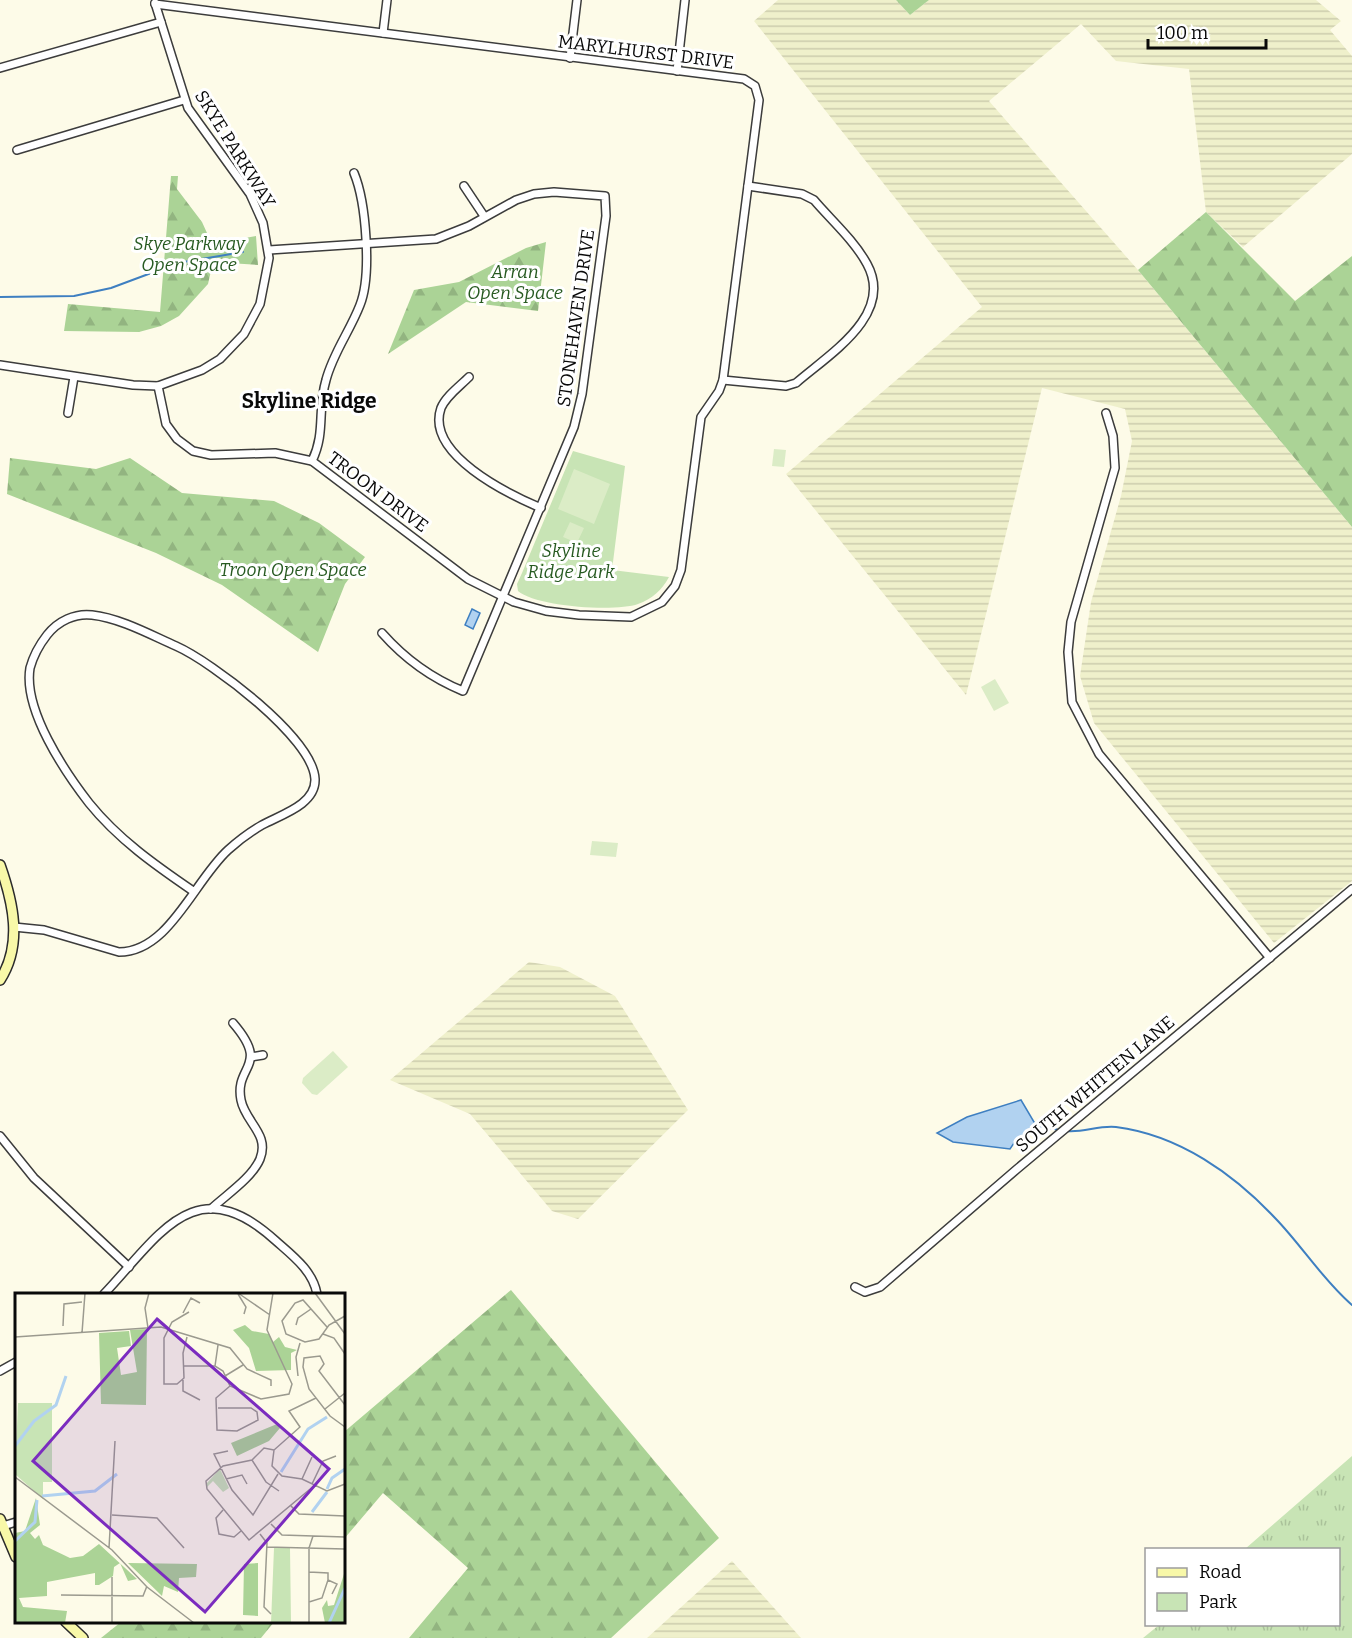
<svg xmlns="http://www.w3.org/2000/svg" width="1352" height="1638" viewBox="0 0 1352 1638" font-family="Bitter,serif">
<style>
.farmland{fill:url(#farmland-rules)}
.grass{fill:url(#grass-tufts)}
.forest{fill:url(#forest-firs)}
.park{fill:#c8e4b5}
.pitch{fill:#dbecc6}
.water{fill:#b1d2f0;stroke:#3e7fc1;stroke-width:1.5}
.lines{fill:none;stroke-linecap:round;stroke-linejoin:round}
.stream{stroke:#3e7fc1;stroke-width:2}
.street-casing{stroke:#3c3c3c;stroke-width:10}
.secondary-casing{stroke:#2b2b2b;stroke-width:12}
.street{stroke:#fff;stroke-width:7}
.secondary{stroke:#f8f8a8;stroke-width:9}
.labels{text-anchor:middle;stroke-width:6;stroke-linejoin:round;paint-order:stroke}
.street-label{font-size:18px;fill:#090909;stroke:#fff}
.park-label{font-size:18px;font-style:italic;fill:#275a21;stroke:#fff}
.quarter-label{font-size:21px;font-weight:bold;fill:#090909;stroke:#fff}
.inset-river{fill:none;stroke:#b1d2f0;stroke-width:3}
.inset-road{fill:none;stroke:#9b9a8f;stroke-width:1.5}
.view{fill:#7b2cbf;fill-opacity:0.15;stroke:#7b2cbf;stroke-width:3}
.inset-edge{fill:none;stroke:#090909;stroke-width:3}
</style>
<defs>
<pattern id="farmland-rules" width="6" height="5" patternUnits="userSpaceOnUse" patternTransform="scale(1.5)"><rect width="6" height="5" fill="#eff0cb"/><path d="M0 2.5h6" fill="none" stroke="#ccccad"/></pattern>
<pattern id="grass-tufts" width="24" height="20" patternUnits="userSpaceOnUse" patternTransform="scale(1.5)"><rect width="24" height="20" fill="#c8e4b5"/><path d="M3 7l-1-3M5 7V3M7 7l1-3M15 17l-1-3M17 17v-4M19 17l1-3" fill="none" stroke="#aac29a"/></pattern>
<pattern id="forest-firs" width="22" height="20" patternUnits="userSpaceOnUse" patternTransform="scale(1.5)"><rect width="22" height="20" fill="#abd396"/><path d="M5 1l3.5 6h-7zM16 11l3.5 6h-7z" fill="#92b480"/></pattern>
</defs>
<rect width="100%" height="100%" fill="#fdfbe8"/>
<g class="farmland">
<polygon points="778,0 896,0 910,15 929,0 1316,0 1341,21 1330,30 1352,56 1352,154 1243,247 1206,212 1189,69 1116,61 1081,24 989,101 1138,270 1352,527 1352,881 1274,943 1094,723 1080,676 1091,602 1121,496 1132,441 1125,409 1042,388 966,695 786,474 982,307 754,21"/>
<polygon points="529,962 560,967 615,996 688,1110 578,1219 552,1211 470,1114 390,1080"/>
<polygon points="732,1561 801,1638 647,1638"/>
</g>
<polygon class="grass" points="1352,1456 1352,1638 1143,1638 1159,1625 1338,1624 1338,1550 1245,1549"/>
<g class="forest">
<polygon points="896,0 929,0 910,15"/>
<polygon points="171,176 178,176 177,189 202,222 212,244 256,236 258,265 213,262 208,284 179,316 161,326 139,332 64,331 68,304 160,312"/>
<polygon points="1206,212 1295,301 1352,256 1352,527 1138,270"/>
<polygon points="546,242 538,311 466,302 388,354 414,290 459,282 526,248"/>
<polygon points="10,458 96,469 130,458 182,493 274,501 319,523 365,557 345,584 318,652 222,585 156,553 7,494"/>
<polygon points="511,1290 719,1538 611,1638 409,1638 468,1568 383,1493 344,1539 344,1432"/>
<polygon points="121,1622 274,1622 261,1638 101,1638"/>
</g>
<path class="park" d="M573,451L625,466L612,570L669,577C662,590 652,599 638,604C616,612 536,607 518,591L517,584L522,573Z"/>
<g class="pitch">
<polygon points="774,449 786,450 784,467 772,466"/>
<polygon points="574,469 610,484 594,524 558,509"/>
<polygon points="570,522 584,528 577,543 563,537"/>
<polygon points="995,679 1009,703 994,711 981,687"/>
<polygon points="592,841 618,843 616,857 590,855"/>
<polygon points="333,1051 348,1067 317,1095 312,1094 302,1083 303,1078"/>
</g>
<g class="water">
<polygon points="472,609 480,613 473,629 465,625"/>
<polygon points="1021,1100 1037,1127 1016,1140 1010,1149 953,1142 937,1133 967,1117"/>
</g>
<g class="lines">
<g class="stream">
<polyline points="0,297 74,296 111,288 178,263 243,252"/>
<polyline points="1036,1126 1060,1130"/>
<path d="M1066,1131C1083,1133 1099,1125 1116,1127C1179,1135 1234,1174 1276,1219C1302,1246 1323,1280 1352,1305"/>
</g>
<defs>
<g id="street">
<polyline points="155,4 744,79 755,86 759,100 723,380 719,391 701,417 681,570 675,586 662,602 631,617 579,615 546,611 514,602 468,579 312,461 275,453 211,455 193,451 177,439 166,424 158,386"/>
<polyline points="383,33 387,0"/>
<polyline points="570,58 577,0"/>
<polyline points="0,68 161,22"/>
<polyline points="677,71 685,0"/>
<polyline points="17,150 184,100"/>
<polyline points="464,186 484,216"/>
<path d="M269,250L436,239L469,226L516,200L534,194L554,192L605,196L606,216L582,394L574,427L463,691C431,678 405,659 382,633"/>
<polyline points="0,365 133,385 158,386 202,370 220,359 244,334 260,304 269,258 263,223 250,194 188,108 155,3"/>
<path d="M469,377C460,386 446,396 441,408C425,454 508,494 541,508"/>
<path d="M723,380L786,386L796,383C828,355 895,315 867,264C854,240 831,220 814,200L802,194L748,186"/>
<polyline points="68,413 74,377"/>
<polyline points="1106,413 1113,436 1115,468 1071,622 1068,652 1072,702 1099,754 1270,958"/>
<path d="M312,461C326,432 317,410 326,380C333,353 350,331 360,305C372,275 366,202 354,173"/>
<path d="M14,927L44,930L119,952C169,952 194,881 228,850C238,841 250,832 262,825C280,815 316,805 315,779C313,738 212,662 176,646C151,635 120,618 92,615C75,613 58,621 47,635C40,644 33,657 30,668C23,710 65,772 89,803C118,839 155,865 193,891"/>
<polyline points="251,1057 263,1055"/>
<polyline points="0,1136 34,1178 129,1267"/>
<path d="M211,1209C226,1195 252,1178 260,1159C270,1134 245,1122 241,1100C234,1065 271,1067 233,1023"/>
<polyline points="855,1287 865,1292 880,1287 1017,1169 1352,889"/>
<path d="M104,1294C159,1236 195,1167 276,1241C293,1256 313,1271 317,1294"/>
<polyline points="0,1371 16,1362"/>
<polyline points="0,1527 16,1522"/>
</g>
<g id="secondary">
<path d="M0,865C13,902 23,944 0,980"/>
<polyline points="0,1519 16,1557"/>
<polyline points="66,1622 83,1638"/>
</g>
</defs>
<use href="#street" class="street-casing"/>
<use href="#secondary" class="secondary-casing"/>
<use href="#street" class="street"/>
<use href="#secondary" class="secondary"/>
</g>
<g class="labels">
<g class="street-label">
<text transform="translate(646 52) rotate(7)" y="6">MARYLHURST DRIVE</text>
<text transform="translate(235 149) rotate(58)" y="6">SKYE PARKWAY</text>
<text transform="translate(576 318) rotate(-82)" y="6">STONEHAVEN DRIVE</text>
<text transform="translate(378 492) rotate(37)" y="6">TROON DRIVE</text>
<text transform="translate(1095 1084) rotate(-40)" y="6">SOUTH WHITTEN LANE</text>
</g>
<g class="park-label">
<text x="189" y="250">Skye Parkway<tspan x="189" dy="21">Open Space</tspan></text>
<text x="515" y="278">Arran<tspan x="515" dy="21">Open Space</tspan></text>
<text x="571" y="557">Skyline<tspan x="571" dy="21">Ridge Park</tspan></text>
<text x="293" y="576">Troon Open Space</text>
</g>
<g class="quarter-label">
<text x="309" y="408">Skyline Ridge</text>
</g>
</g>
<g transform="translate(15 1293)">
<rect width="330" height="330" fill="#fdfbe8"/>
<path d="M3,110H37V189H28V206L0,181Z" fill="#c8e4b5"/>
<path d="M230,32L237,38L254,41L258,49L264,44L270,54L282,57L276,60V77L241,78L234,55L218,37ZM132,36L131,112L86,111L84,40L114,38L116,53L102,55L106,82L122,79L115,37ZM262,131L265,135L254,148L222,163L216,150ZM21,205L25,232L15,240L20,246L24,242L28,252L55,265L68,263L84,251L122,286L113,288L105,270L99,274L98,283L84,292H80V280L32,289V303L4,305L8,314L52,318L50,330H0V240L10,238ZM113,270L182,271L181,284L164,285L163,299L149,293L147,303ZM243,270V323L228,322L229,271ZM329,281L330,330H310L307,315L312,307L313,313L319,312Z" fill="#abd396"/>
<path d="M205,176L214,195L208,199L198,188L192,194V190ZM259,255H275L276,330H256Z" fill="#c8e4b5"/>
<path class="inset-river" d="M0,153L19,128L41,112L51,83M266,179L293,136L312,124M312,196L317,185L330,176M27,203L80,198L102,181M297,219L312,199M0,248L20,229L22,207M314,330L330,295"/>
<path class="inset-road" d="M223,0L255,22M300,0L330,41M223,1L231,14L229,21M168,20L176,5L185,10M281,32L283,25L296,16M48,33L49,11L67,9M312,34L288,7L280,10L267,28L271,41L290,49L304,46L314,32L330,23M133,35L130,15L134,0M67,40L70,0M308,41L319,45L330,61M0,44L146,34L215,55L232,76L256,87V93M172,44L168,60L169,85L162,91H149V45L157,29L174,19M169,73H200L208,78L215,93L246,106L274,101L277,91L252,37L258,0M200,73L203,52M210,83L228,72M283,83L281,64L285,50M168,87V98L185,107M301,105L274,118L285,134L259,157L257,173L267,183L287,186L312,198L330,191M330,112L304,78L309,71L305,63L289,65L288,74L294,96L315,123L330,134M203,115H236L242,119L243,127L222,138L202,137L201,105L215,93M310,116L330,100M259,157L249,155L237,167L208,173L191,188L192,196L234,247L300,192M213,158L199,161L217,197L238,222L263,181M237,167L251,189L264,198M0,184L97,257L132,294L179,330M211,186L227,182L232,191M287,186L297,164M297,191L308,168L321,163M276,213L284,221L330,223M208,217L201,225L204,241L219,244L226,238M97,222L142,225L169,255M256,231L267,242L330,244M245,241L252,250L249,314L256,321M252,254L330,256M94,255L100,148M97,284V330M313,287L322,291L317,301M46,302L128,303L132,293M294,309L307,305L313,287V280L294,279M294,330V255L298,243"/>
<path class="view" d="M142,26L314,176L190,319L18,168Z"/>
<rect width="330" height="330" class="inset-edge"/>
</g>
<rect x="1145" y="1548" width="195" height="78" fill="#ffffff" stroke="#9d9d9d" stroke-width="1.5"/>
<rect x="1157" y="1568" width="30" height="9" fill="#f8f8a8" stroke="#9d9d9d" stroke-width="1.5"/>
<text x="1199" y="1578" font-size="18" fill="#090909">Road</text>
<rect x="1157" y="1593" width="30" height="18" fill="#c8e4b5" stroke="#9d9d9d" stroke-width="1.5"/>
<text x="1199" y="1608" font-size="18" fill="#090909">Park</text>
<path d="M1148 39v9h118v-9" fill="none" stroke="#090909" stroke-width="3"/>
<text x="1157" y="39" font-size="18" fill="#090909" stroke="#ffffff" stroke-width="4.5" paint-order="stroke">100 m</text>
</svg>
